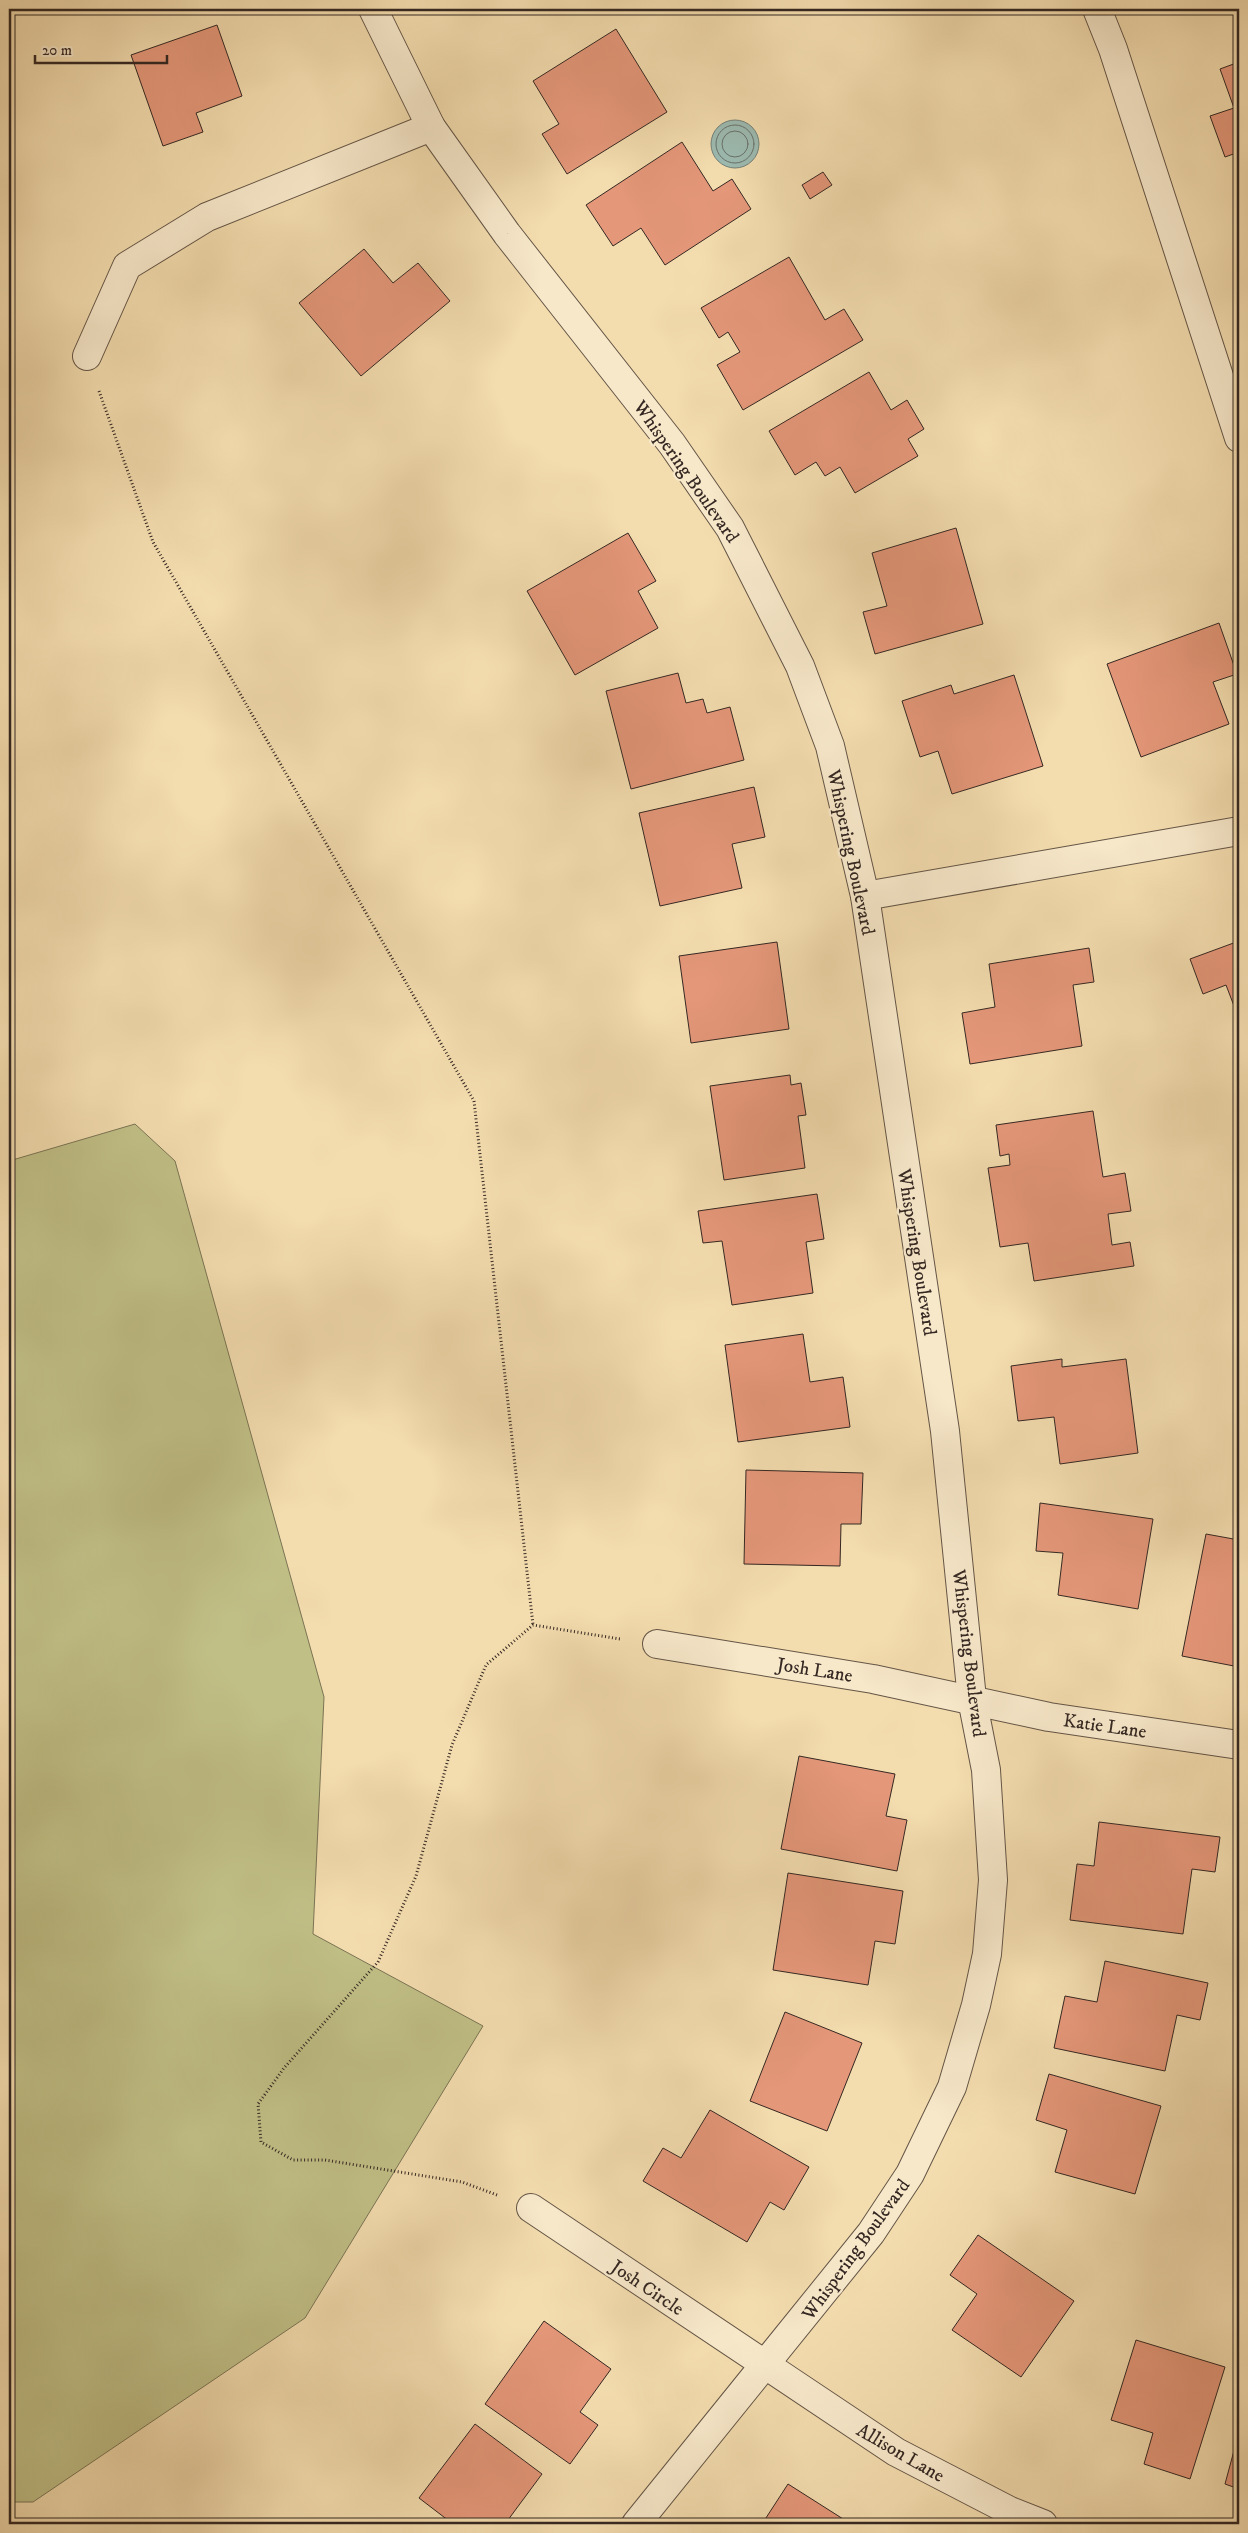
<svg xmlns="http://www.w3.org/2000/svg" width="1248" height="2533" viewBox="0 0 1248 2533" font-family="'IM FELL DW Pica',serif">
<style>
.green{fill:#c0bf86;stroke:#7a7454}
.water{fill:#9cbab0;stroke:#738078}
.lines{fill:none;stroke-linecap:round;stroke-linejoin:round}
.shore{stroke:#68716a;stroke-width:1}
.building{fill:#e49779;stroke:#352823}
.street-casing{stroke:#645546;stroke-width:30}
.path{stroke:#352823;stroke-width:3;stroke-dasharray:1 2.5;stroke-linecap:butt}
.street{stroke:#f7e8ca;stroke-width:28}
.labels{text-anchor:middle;stroke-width:4.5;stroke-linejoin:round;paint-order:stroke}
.street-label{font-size:19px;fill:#352823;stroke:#f7e8ca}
</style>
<rect width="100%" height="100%" fill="#f3dcae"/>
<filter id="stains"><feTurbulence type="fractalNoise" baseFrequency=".004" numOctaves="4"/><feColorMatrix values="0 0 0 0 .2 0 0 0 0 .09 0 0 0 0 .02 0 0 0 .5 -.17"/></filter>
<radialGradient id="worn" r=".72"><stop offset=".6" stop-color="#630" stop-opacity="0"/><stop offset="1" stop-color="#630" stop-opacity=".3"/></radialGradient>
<polygon class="green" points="135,1124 175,1161 324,1697 313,1934 483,2026 305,2318 33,2502 9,2502 9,1161"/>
<circle class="water" cx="735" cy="144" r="24"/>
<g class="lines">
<g class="shore">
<circle cx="735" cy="144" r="19"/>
<circle cx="735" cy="144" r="13"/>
</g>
</g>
<g class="building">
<polygon points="217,25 242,96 196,113 203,132 163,146 131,55"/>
<polygon points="616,29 667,112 567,174 542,134 559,124 533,81"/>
<polygon points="1239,62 1239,152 1225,157 1210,116 1234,108 1220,69"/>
<polygon points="682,142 713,191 732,179 751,209 665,265 641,228 613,246 586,205"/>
<polygon points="823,172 832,185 810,199 802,185"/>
<polygon points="364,249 393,283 418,263 450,301 361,376 299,303"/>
<polygon points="789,257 825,320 844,309 863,340 743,410 717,365 740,352 728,332 719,338 701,308"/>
<polygon points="869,372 891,410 907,400 924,429 908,439 918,456 855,493 840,467 825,476 816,462 795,475 769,431"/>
<polygon points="956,528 983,624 875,654 863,612 887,606 872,553"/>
<polygon points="628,533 656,581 638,591 658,628 575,675 527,591"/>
<polygon points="1219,623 1237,674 1213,682 1229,724 1141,757 1107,664"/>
<polygon points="678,673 686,703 703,699 707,713 730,707 744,760 631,789 606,691"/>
<polygon points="1014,675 1043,766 952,794 938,751 920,757 902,701 951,685 954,694"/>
<polygon points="754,787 765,837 732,844 742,888 660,906 639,813"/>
<polygon points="1239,941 1239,1019 1226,985 1203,994 1190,959"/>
<polygon points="777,942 789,1029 691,1043 679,956"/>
<polygon points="1089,948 1094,982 1073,985 1082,1046 970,1064 962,1013 995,1007 989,964"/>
<polygon points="790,1075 791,1085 801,1083 806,1115 798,1116 805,1168 724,1180 710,1086"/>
<polygon points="1093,1111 1103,1177 1125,1173 1131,1211 1108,1214 1112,1245 1130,1242 1134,1266 1034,1281 1028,1243 1000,1247 988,1168 1010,1165 1009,1154 1000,1156 996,1125"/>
<polygon points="817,1194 824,1239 806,1242 813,1293 732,1305 722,1241 703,1243 698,1211"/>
<polygon points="803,1334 810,1382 843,1377 850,1427 738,1442 725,1345"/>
<polygon points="1062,1359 1062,1367 1126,1359 1138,1453 1060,1464 1054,1417 1018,1421 1011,1366"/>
<polygon points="746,1470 863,1473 861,1524 841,1524 840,1566 744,1564"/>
<polygon points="1040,1503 1153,1519 1138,1609 1058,1595 1063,1553 1036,1551"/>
<polygon points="1206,1534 1239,1540 1239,1640 1234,1666 1182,1656"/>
<polygon points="799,1756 895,1774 886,1816 907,1820 897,1871 781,1849"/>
<polygon points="1099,1822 1220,1837 1215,1872 1192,1869 1183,1934 1070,1920 1077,1864 1094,1866"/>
<polygon points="788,1873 903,1891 895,1944 875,1941 868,1985 773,1970"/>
<polygon points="1105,1961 1208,1983 1200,2020 1177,2015 1165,2071 1054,2048 1065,1996 1097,2002"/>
<polygon points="785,2012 862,2043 827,2131 750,2101"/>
<polygon points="1049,2074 1161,2106 1135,2194 1055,2172 1067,2130 1036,2120"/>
<polygon points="710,2110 809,2167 784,2210 770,2202 747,2242 643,2181 663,2148 681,2158"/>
<polygon points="978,2235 1074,2301 1021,2377 952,2330 977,2294 950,2275"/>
<polygon points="544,2321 611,2369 580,2412 598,2425 570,2464 485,2404"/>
<polygon points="1136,2340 1225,2367 1190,2479 1144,2464 1153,2433 1111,2420"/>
<polygon points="475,2424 542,2474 505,2524 453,2524 419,2498"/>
<polygon points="1239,2432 1239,2489 1225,2484"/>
<polygon points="788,2484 851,2524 762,2524"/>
</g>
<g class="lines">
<defs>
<g id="street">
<polyline points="373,9 431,127 507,234 672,444 730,528 800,666 830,746 865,896 945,1431 972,1699 986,1770 993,1880 987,1954 976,2005 952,2087 910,2174 871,2233 636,2524"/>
<polyline points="1097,9 1113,49 1239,438"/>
<polyline points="87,356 127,266 207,217 431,127"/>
<polyline points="865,896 1239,831"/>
<polyline points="657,1644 873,1679 1049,1717 1239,1745"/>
<polyline points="531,2208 896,2452 1010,2511 1043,2524"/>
</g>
</defs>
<use href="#street" class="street-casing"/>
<g class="path">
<polyline points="99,391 153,542 474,1101 533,1625"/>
<polyline points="497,2195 462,2182 325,2160 293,2160 261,2142 258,2104 284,2068 378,1962 416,1876 452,1745 486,1665 533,1625 620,1639"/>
</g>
<use href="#street" class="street"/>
</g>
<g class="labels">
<g class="street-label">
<text transform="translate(687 471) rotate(55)" y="7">Whispering Boulevard</text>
<text transform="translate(852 852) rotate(78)" y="7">Whispering Boulevard</text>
<text transform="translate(918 1252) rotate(81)" y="7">Whispering Boulevard</text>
<text transform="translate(970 1653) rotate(83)" y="7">Whispering Boulevard</text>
<text transform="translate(815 1669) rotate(9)" y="7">Josh Lane</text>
<text transform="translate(1105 1725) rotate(8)" y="7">Katie Lane</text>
<text transform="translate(855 2249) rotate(-54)" y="7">Whispering Boulevard</text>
<text transform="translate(648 2287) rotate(34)" y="7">Josh Circle</text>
<text transform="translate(901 2452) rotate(30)" y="7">Allison Lane</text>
</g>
</g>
<rect width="1248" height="2533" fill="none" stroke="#f3dcae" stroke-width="30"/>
<rect x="10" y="10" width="1228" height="2513" fill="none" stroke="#352823" stroke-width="2.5"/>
<rect x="15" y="15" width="1218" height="2503" fill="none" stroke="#352823"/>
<path d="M35 55v8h132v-8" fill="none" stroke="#352823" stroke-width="2.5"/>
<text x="42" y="55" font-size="15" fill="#352823" stroke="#f7e8ca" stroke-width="4" paint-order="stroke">20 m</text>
<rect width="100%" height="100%" filter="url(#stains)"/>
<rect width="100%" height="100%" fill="url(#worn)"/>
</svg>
